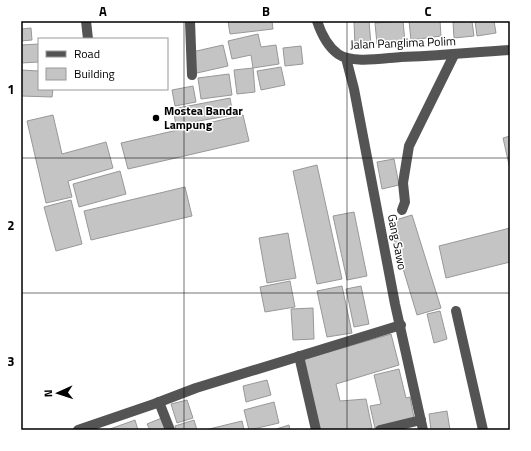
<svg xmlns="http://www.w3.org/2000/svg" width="531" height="451" viewBox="0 0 531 451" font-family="'Titillium Web',sans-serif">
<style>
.building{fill:#c4c4c4;stroke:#989898}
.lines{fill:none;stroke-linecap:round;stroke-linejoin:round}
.minor{stroke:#545454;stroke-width:10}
.grid{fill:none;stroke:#000;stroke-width:1;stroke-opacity:0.55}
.poi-dot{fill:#000;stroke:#fff;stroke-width:1.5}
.labels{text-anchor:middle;stroke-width:3;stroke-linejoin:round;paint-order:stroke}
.street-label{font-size:12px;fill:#000;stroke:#fff}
.poi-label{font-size:12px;font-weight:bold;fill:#000;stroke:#fff;text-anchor:start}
.neatline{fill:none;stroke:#000;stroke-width:1.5}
.grid-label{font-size:13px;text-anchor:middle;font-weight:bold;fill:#000}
</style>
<rect width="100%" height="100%" fill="#fff"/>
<g class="building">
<polygon points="228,21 272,21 273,29 230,34"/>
<polygon points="354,21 369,21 371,45 355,46"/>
<polygon points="403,21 405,42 377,44 375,23"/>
<polygon points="409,21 440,21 441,36 411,40"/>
<polygon points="472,21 474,36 454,38 453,22"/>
<polygon points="475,21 494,21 496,33 477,36"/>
<polygon points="31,28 32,40 21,41 21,29"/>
<polygon points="258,34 261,47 276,45 279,64 253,68 251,55 232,59 228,41"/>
<polygon points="39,44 39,62 21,63 21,45"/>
<polygon points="223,45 228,66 197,73 192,52"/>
<polygon points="301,46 303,64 285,66 283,48"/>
<polygon points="281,67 285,85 261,90 257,71"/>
<polygon points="253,68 255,92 237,94 234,70"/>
<polygon points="21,70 39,71 39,89 53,89 52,97 21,96"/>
<polygon points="229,74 232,95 201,99 198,78"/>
<polygon points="193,86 196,102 175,106 172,90"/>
<polygon points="230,98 233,115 176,125 173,109"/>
<polygon points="53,115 62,154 106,142 113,168 68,181 72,197 46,203 27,121"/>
<polygon points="243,115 249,141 128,169 121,143"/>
<polygon points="510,136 510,169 503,138"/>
<polygon points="394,159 399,185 382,189 377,162"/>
<polygon points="317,165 342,279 317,284 293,171"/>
<polygon points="120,171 126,194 79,207 73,184"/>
<polygon points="185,187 192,216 91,240 84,211"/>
<polygon points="71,200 82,244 56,251 44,207"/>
<polygon points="354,212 367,276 347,280 333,216"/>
<polygon points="412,215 441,308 417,315 389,222"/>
<polygon points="510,228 510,262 446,278 439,246"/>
<polygon points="288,233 296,278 267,283 259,238"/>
<polygon points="290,281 295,307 265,312 260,287"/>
<polygon points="342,286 352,333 327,337 317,291"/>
<polygon points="361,286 369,324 354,327 346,289"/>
<polygon points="313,308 314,339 293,340 291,309"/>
<polygon points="440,311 447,339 434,343 427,314"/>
<polygon points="391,334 399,365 336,384 340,401 366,399 372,428 364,430 319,430 301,360"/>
<polygon points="399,369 406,398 410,397 414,418 375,428 370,406 381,404 374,375"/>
<polygon points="267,380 271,395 246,402 243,386"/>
<polygon points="187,400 193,418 177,423 171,404"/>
<polygon points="274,402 279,423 249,430 244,410"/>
<polygon points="447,411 450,430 431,430 429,414"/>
<polygon points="164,417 169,430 150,430 147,424"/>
<polygon points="135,420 138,430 110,430 110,429"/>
<polygon points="194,420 197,430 176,430 175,426"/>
<polygon points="242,421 244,430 205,430"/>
<polygon points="289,425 290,430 273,430"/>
</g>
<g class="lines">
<g class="minor">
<polyline points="86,21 88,39"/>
<polyline points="190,21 192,75"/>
<path d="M317,21C321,33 327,46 338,54C352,64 384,58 401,57C437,56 474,52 510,50"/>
<polyline points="346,58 354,89 395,304 423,430"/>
<polyline points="402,210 405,202 403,183 409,146 454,55"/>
<polyline points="456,311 483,430"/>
<polyline points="299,356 316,430"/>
<polyline points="159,402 170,430"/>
<polyline points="78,430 154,404 196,388 401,325"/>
<polyline points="380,430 421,420"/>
</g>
</g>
<path class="grid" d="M184,21V430M347,21V430M21,158H510M21,293H510"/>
<circle class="poi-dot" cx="156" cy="118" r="4"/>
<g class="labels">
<g class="street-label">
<text transform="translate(403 43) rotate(-2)" y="4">Jalan Panglima Polim</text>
<text transform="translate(397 242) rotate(79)" y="4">Gang Sawo</text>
</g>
<g class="poi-label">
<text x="164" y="115">Mostea Bandar<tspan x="164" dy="14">Lampung</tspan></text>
</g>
</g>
<rect width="531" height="451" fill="none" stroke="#ffffff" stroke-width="44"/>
<rect x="38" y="38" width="130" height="52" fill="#ffffff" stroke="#999999"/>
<rect x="46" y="51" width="20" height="6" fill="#545454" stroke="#999999"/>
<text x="74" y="58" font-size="12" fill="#000000">Road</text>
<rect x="46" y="68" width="20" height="12" fill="#c4c4c4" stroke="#999999"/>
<text x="74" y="78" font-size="12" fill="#000000">Building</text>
<g transform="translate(58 393) rotate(267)" stroke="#ffffff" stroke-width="3" paint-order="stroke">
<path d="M0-3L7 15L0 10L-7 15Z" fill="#000000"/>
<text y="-6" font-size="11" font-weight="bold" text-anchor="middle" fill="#000000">N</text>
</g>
<rect x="22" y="22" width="487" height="407" class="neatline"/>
<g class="grid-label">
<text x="103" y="16">A</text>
<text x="266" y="16">B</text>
<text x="428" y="16">C</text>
<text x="11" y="94">1</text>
<text x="11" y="230">2</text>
<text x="11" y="366">3</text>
</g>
</svg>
